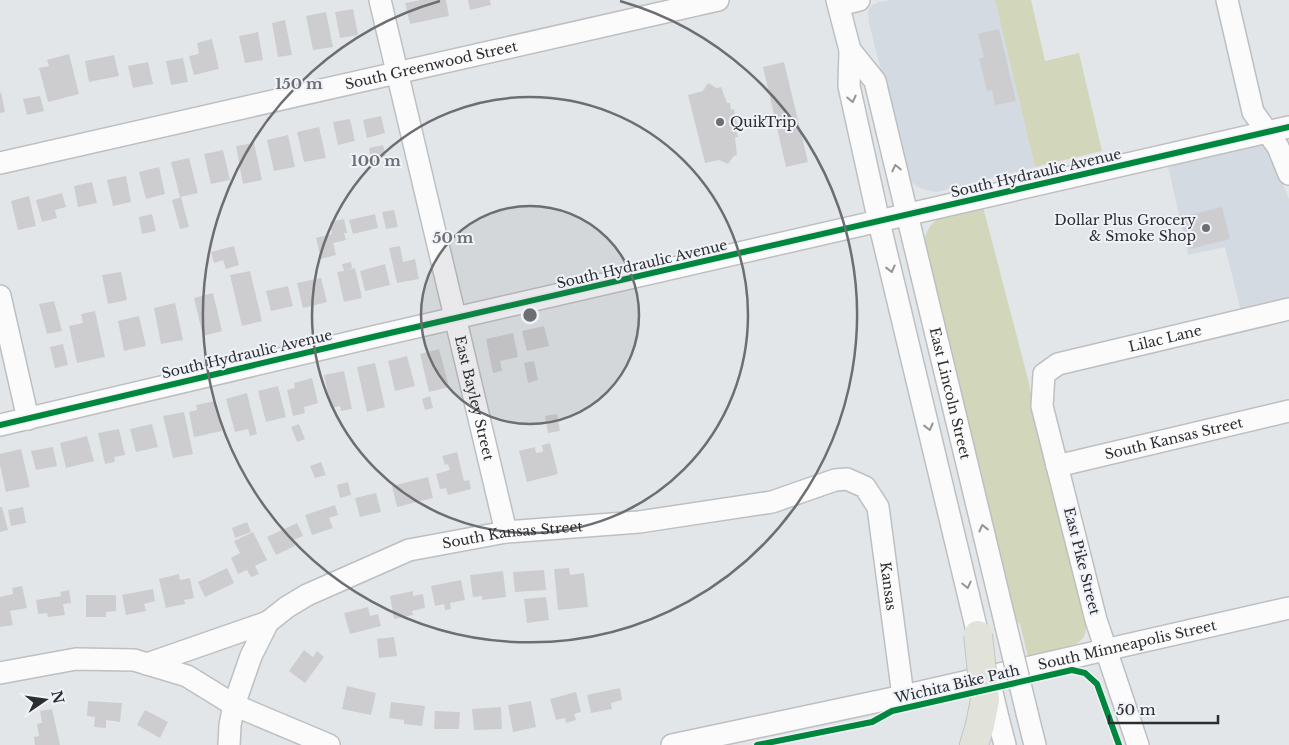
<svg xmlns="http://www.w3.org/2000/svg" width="1289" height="745" viewBox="0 0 1289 745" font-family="'Libre Baskerville',serif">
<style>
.built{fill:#d4dae2}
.green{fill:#d2d6bb}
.building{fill:#cdcdcf}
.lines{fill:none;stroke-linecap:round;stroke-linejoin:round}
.minor-casing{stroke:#bdbfc1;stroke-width:24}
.highway-casing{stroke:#c2c4c6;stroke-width:30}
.minor{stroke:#fbfbfc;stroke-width:21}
.highway{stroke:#e1e3db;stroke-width:28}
.minor-bridge-casing{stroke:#bdbfc1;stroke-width:24;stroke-linecap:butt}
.highway-bridge-casing{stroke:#c2c4c6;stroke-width:30;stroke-linecap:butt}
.minor-bridge{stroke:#fbfbfc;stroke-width:21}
.highway-bridge{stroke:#e1e3db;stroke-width:28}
.cycleway-casing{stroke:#eff2f8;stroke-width:9}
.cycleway{stroke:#00873e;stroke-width:6}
.oneway{stroke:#949496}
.ring{fill:none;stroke:#6c6e71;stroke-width:2.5}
.poi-dot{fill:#6c6e71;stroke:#eff2f8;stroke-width:2}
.labels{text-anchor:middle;stroke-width:4;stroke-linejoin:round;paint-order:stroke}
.street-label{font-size:14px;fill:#2c2d30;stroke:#eff2f8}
.poi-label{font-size:14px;fill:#2c2d30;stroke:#eff2f8;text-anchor:start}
.centre{fill:#6c6e71;stroke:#eff2f8;stroke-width:2.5}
.ring-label{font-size:15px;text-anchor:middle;font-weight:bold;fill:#6c6e71;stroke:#eff2f8;stroke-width:4;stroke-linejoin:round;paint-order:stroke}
</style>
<rect width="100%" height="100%" fill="#e3e6e9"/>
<g class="built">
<polygon points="890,0 995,0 1035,167 937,192 925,190 916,186 908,179 869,23 868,11 871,6 879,2"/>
<polygon points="1255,145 1264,146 1270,151 1289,199 1289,318 1245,327 1225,247 1188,255 1168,166"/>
</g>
<g class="green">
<polygon points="995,0 1031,0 1045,61 1079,53 1102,151 1035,167"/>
<path d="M983,207L1028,379L1032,399L1086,624C1086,629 1086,635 1082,639C1075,649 1040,653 1028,656L1020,624L1014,619L923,248C927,211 954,213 983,207Z"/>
</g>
<g class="building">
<polygon points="421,0 446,0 449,16 410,24 405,3"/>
<polygon points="468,0 490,0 491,5 470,10"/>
<polygon points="353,9 358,35 340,38 335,12"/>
<polygon points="326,12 333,47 313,50 306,16"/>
<polygon points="285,20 292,55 278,57 272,23"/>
<polygon points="999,29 1016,101 995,105 992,90 987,91 979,58 984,57 978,34"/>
<polygon points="258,32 263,60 245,63 239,36"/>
<polygon points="212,39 219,69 194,75 189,56 199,54 197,43"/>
<polygon points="69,54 79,94 48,102 39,68 49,66 47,60"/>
<polygon points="114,55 119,76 89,82 85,61"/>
<polygon points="183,58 188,82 171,85 166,61"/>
<polygon points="148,62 153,84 133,88 128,66"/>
<polygon points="784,62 808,162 786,167 763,67"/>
<polygon points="708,83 717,88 721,87 727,103 730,103 731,110 734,109 738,129 736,130 738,137 735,137 737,155 734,156 728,164 719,160 705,163 688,95 703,91"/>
<polygon points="1,92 5,112 0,113 0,93"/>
<polygon points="40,96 44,111 27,115 23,99"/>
<polygon points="381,116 385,133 367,138 363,120"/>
<polygon points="350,119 355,141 338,145 333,122"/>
<polygon points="319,127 326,158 304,162 297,132"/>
<polygon points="288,135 295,167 274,171 267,140"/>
<polygon points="254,143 262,180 243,184 236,146"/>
<polygon points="383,145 386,157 371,160 369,148"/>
<polygon points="223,150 230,180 211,184 204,154"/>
<polygon points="189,158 198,193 180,197 171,162"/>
<polygon points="159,167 165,194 146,199 139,172"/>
<polygon points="126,176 131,202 113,206 107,180"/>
<polygon points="92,182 97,203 78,207 74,186"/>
<polygon points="62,193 66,207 55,210 57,218 42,222 36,200"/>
<polygon points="29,196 36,226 18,230 11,201"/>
<polygon points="181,197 189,227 180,229 172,200"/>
<polygon points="1222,207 1230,239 1190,249 1182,217"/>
<polygon points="394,210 398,227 386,229 382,212"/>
<polygon points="152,214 156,231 142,234 139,217"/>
<polygon points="375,214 378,228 353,234 349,220"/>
<polygon points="344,219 347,233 344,233 346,240 333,243 336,255 321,259 316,238 332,234 330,222"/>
<polygon points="234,246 239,265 226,269 223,260 214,263 211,252"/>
<polygon points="400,246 403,262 415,259 419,279 397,283 389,248"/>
<polygon points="351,262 352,268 346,270 355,268 362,298 344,302 337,272 344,271 342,264"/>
<polygon points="385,264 390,285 365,291 360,271"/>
<polygon points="250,271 262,321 242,326 230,275"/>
<polygon points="121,272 127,300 108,304 102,275"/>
<polygon points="321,278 327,302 303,308 297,283"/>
<polygon points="288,286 293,306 271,311 266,291"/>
<polygon points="213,293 222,331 203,336 194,298"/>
<polygon points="54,301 62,331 47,334 39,304"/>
<polygon points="175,303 183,340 161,344 154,308"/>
<polygon points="95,311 105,357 77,363 69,326 83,323 81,314"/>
<polygon points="139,316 146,346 124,351 118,321"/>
<polygon points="544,326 549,346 527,351 522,331"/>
<polygon points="513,333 518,357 500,361 502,371 493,373 486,339"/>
<polygon points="63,344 68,365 55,368 50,347"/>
<polygon points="439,349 449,387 429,392 420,354"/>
<polygon points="407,356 415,386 395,391 388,361"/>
<polygon points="534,361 538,380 528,383 524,363"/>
<polygon points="375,363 385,407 367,412 357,367"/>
<polygon points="344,371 352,409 341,411 340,406 331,408 324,375"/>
<polygon points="312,378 318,403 304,407 305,413 293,416 287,390 295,388 294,383"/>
<polygon points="278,386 286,417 266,422 258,391"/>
<polygon points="247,393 257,434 250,436 248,429 235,432 226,399"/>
<polygon points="430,396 433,408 425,410 422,399"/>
<polygon points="215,401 222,431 194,437 189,412 197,410 196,405"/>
<polygon points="184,412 193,454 173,458 163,416"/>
<polygon points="557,414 560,431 548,433 545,416"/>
<polygon points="152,424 158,447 136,452 130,429"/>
<polygon points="299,424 305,439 297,442 291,427"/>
<polygon points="119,429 125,455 114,457 115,462 105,464 98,433"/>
<polygon points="87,436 94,461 66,468 60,443"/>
<polygon points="550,443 558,474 527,482 519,451 535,447 536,453 543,452 542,445"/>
<polygon points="53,447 57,466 36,470 31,451"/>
<polygon points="21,449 30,487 6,492 0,465 0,454"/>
<polygon points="457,452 464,481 469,480 471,489 448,495 446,488 440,489 436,474 450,470 448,464 445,465 442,456"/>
<polygon points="321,462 326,475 315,478 310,466"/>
<polygon points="428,477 433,498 397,507 392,486"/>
<polygon points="348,482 351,495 340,498 337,485"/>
<polygon points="376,493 381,512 360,517 355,498"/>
<polygon points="335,505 338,515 329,518 333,528 312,535 305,515"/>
<polygon points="0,507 2,507 8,530 0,532"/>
<polygon points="23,507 26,523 11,526 8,510"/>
<polygon points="247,522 251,532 235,538 232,528"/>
<polygon points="297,523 303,536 293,540 295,546 276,555 267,537"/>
<polygon points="253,532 267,560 255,566 259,574 251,577 247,570 238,574 231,558 240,553 234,541"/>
<polygon points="227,568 234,583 205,597 198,582"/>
<polygon points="569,568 570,575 584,573 588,607 558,610 554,569"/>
<polygon points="544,570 546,590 515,592 513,572"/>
<polygon points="503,571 506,597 482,600 482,596 473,597 470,575"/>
<polygon points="179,574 180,580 190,578 194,598 184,600 185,604 166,608 159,579"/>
<polygon points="461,580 465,600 450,603 451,609 445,610 444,604 435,606 431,586"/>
<polygon points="22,586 27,608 10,611 13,625 0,627 0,597 13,594 12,588"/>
<polygon points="153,589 155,601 144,604 146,611 126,615 122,595"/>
<polygon points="69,590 71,603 63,604 65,615 48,617 47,613 38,614 36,600 61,596 60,592"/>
<polygon points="413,591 413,596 423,594 425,608 412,611 413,615 394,619 390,596"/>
<polygon points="86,595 116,595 116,611 106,612 106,617 86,617"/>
<polygon points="546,597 549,620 527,623 524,599"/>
<polygon points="368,607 370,616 378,614 381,626 350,634 344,613"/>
<polygon points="394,637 397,656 379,658 377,639"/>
<polygon points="304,650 313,657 317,651 324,657 305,683 289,671"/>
<polygon points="347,686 376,693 371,715 342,709"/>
<polygon points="620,688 622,700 611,703 612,709 591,713 587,695"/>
<polygon points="576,692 581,712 574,714 576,720 566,723 565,718 556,720 550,699"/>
<polygon points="88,701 122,703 120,722 106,720 106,728 94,727 95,717 87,716"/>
<polygon points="531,701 536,727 513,732 508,705"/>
<polygon points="391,702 425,706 422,726 404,724 404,720 389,718"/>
<polygon points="501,707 502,729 474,730 472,709"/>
<polygon points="52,709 60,745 35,745 34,737 39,736 37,724 42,723 40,711"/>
<polygon points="145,710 168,722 160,738 137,725"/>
<polygon points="435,711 460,712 459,729 434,729"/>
</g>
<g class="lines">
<defs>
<g id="minor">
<path id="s1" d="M380,0L506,532"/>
<polyline points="837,0 850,50 849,86 879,222 978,635"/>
<polyline points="1227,0 1253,112 1278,147 1289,174"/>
<polyline points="839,5 859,0"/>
<path id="s2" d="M850,50L875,81L1006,626"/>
<path id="s3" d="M0,163L718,0"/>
<polyline points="0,296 28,419"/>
<polyline points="0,425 377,336 1289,127"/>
<path id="s4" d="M1057,466L1289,411"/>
<polyline points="147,664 268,622"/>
<polyline points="0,673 76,659 134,660 187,676 234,705 329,745"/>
<polyline points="1027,713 1035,745"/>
<polyline points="998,718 1005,745"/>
<path id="s5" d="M229,745L230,725L234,705L251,656L268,622L287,607L307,595L409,550L506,532L639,522L772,502L835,480L847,479L865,487L878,507L903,696"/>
<path id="s6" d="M672,745L903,696L1289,608"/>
<path id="s7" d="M1138,745L1096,620L1042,406L1044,374L1058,364L1289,309"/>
</g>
<polyline id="highway" points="974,745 980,725"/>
</defs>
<use href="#minor" class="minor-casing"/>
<use href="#highway" class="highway-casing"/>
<use href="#minor" class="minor"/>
<use href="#highway" class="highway"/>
<defs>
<g id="minor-bridge">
<polyline points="1006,626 1027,713"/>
<polyline points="990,684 998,718"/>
</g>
<polyline id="highway-bridge" points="978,635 985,700 980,725"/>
</defs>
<use href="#minor-bridge" class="minor-bridge-casing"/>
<use href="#highway-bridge" class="highway-bridge-casing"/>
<use href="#minor-bridge" class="minor-bridge"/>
<use href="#highway-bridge" class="highway-bridge"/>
<defs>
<g id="cycleway">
<polyline points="0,425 377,336 1289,127"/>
<polyline points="757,745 872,722 892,711 1072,670 1085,673 1097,684 1119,745"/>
</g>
</defs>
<use href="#cycleway" class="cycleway-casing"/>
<use href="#cycleway" class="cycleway"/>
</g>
<defs><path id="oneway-chevron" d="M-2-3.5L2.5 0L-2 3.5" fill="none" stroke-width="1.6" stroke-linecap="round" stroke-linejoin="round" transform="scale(1.25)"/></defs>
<g class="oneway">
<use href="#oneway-chevron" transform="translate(852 99) rotate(77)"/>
<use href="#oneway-chevron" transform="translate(896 168) rotate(-103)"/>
<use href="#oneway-chevron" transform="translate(891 269) rotate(76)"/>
<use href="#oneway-chevron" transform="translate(929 427) rotate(76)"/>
<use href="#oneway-chevron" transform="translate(983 528) rotate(-104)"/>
<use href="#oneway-chevron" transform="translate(967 585) rotate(77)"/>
</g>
<circle cx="530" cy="315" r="109" fill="#6c6e71" fill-opacity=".12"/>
<g class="ring">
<circle cx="530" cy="315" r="109"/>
<circle cx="530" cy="315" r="218"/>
<path d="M620 1A327 327 0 1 1 440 1"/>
</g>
<g class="poi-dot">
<circle cx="720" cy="122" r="5"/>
<circle cx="1206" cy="228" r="5"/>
</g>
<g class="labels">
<g class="street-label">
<text dy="5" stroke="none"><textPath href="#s3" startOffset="442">South Greenwood Street</textPath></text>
<text transform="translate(1036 173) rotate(-13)" y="5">South Hydraulic Avenue</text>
<text transform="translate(642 264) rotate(-13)" y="5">South Hydraulic Avenue</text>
<text dy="5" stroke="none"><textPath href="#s7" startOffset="512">Lilac Lane</textPath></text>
<text transform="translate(247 354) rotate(-13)" y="5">South Hydraulic Avenue</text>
<text dy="5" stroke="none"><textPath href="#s2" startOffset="361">East Lincoln Street</textPath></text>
<text dy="5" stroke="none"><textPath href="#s1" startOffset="409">East Bayley Street</textPath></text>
<text dy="5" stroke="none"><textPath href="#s4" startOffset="120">South Kansas Street</textPath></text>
<text dy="5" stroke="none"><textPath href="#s5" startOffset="394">South Kansas Street</textPath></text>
<text transform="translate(1082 561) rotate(76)" y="5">East Pike Street</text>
<text dy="5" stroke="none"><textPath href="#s5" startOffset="858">Kansas</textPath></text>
<text dy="5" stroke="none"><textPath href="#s6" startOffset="466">South Minneapolis Street</textPath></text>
<text transform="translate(957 684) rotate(-13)" y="5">Wichita Bike Path</text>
</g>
<g class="poi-label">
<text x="730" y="127">QuikTrip</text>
<text x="1196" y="225" text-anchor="end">Dollar Plus Grocery<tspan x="1196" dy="16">&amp; Smoke Shop</tspan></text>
</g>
</g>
<circle cx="530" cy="315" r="8" class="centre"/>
<g class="ring-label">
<text x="299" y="89">150 m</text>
<text x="376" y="166">100 m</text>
<text x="453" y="243">50 m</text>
</g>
<g transform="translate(45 700) rotate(77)" stroke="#eff2f8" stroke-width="4" paint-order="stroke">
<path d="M0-4L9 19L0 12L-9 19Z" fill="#2c2d30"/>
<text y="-8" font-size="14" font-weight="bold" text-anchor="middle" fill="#2c2d30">N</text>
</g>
<path d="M1109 715v8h109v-8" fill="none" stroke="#2c2d30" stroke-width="2.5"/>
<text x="1116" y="715" font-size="15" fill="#2c2d30" stroke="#eff2f8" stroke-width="4" paint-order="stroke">50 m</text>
</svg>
